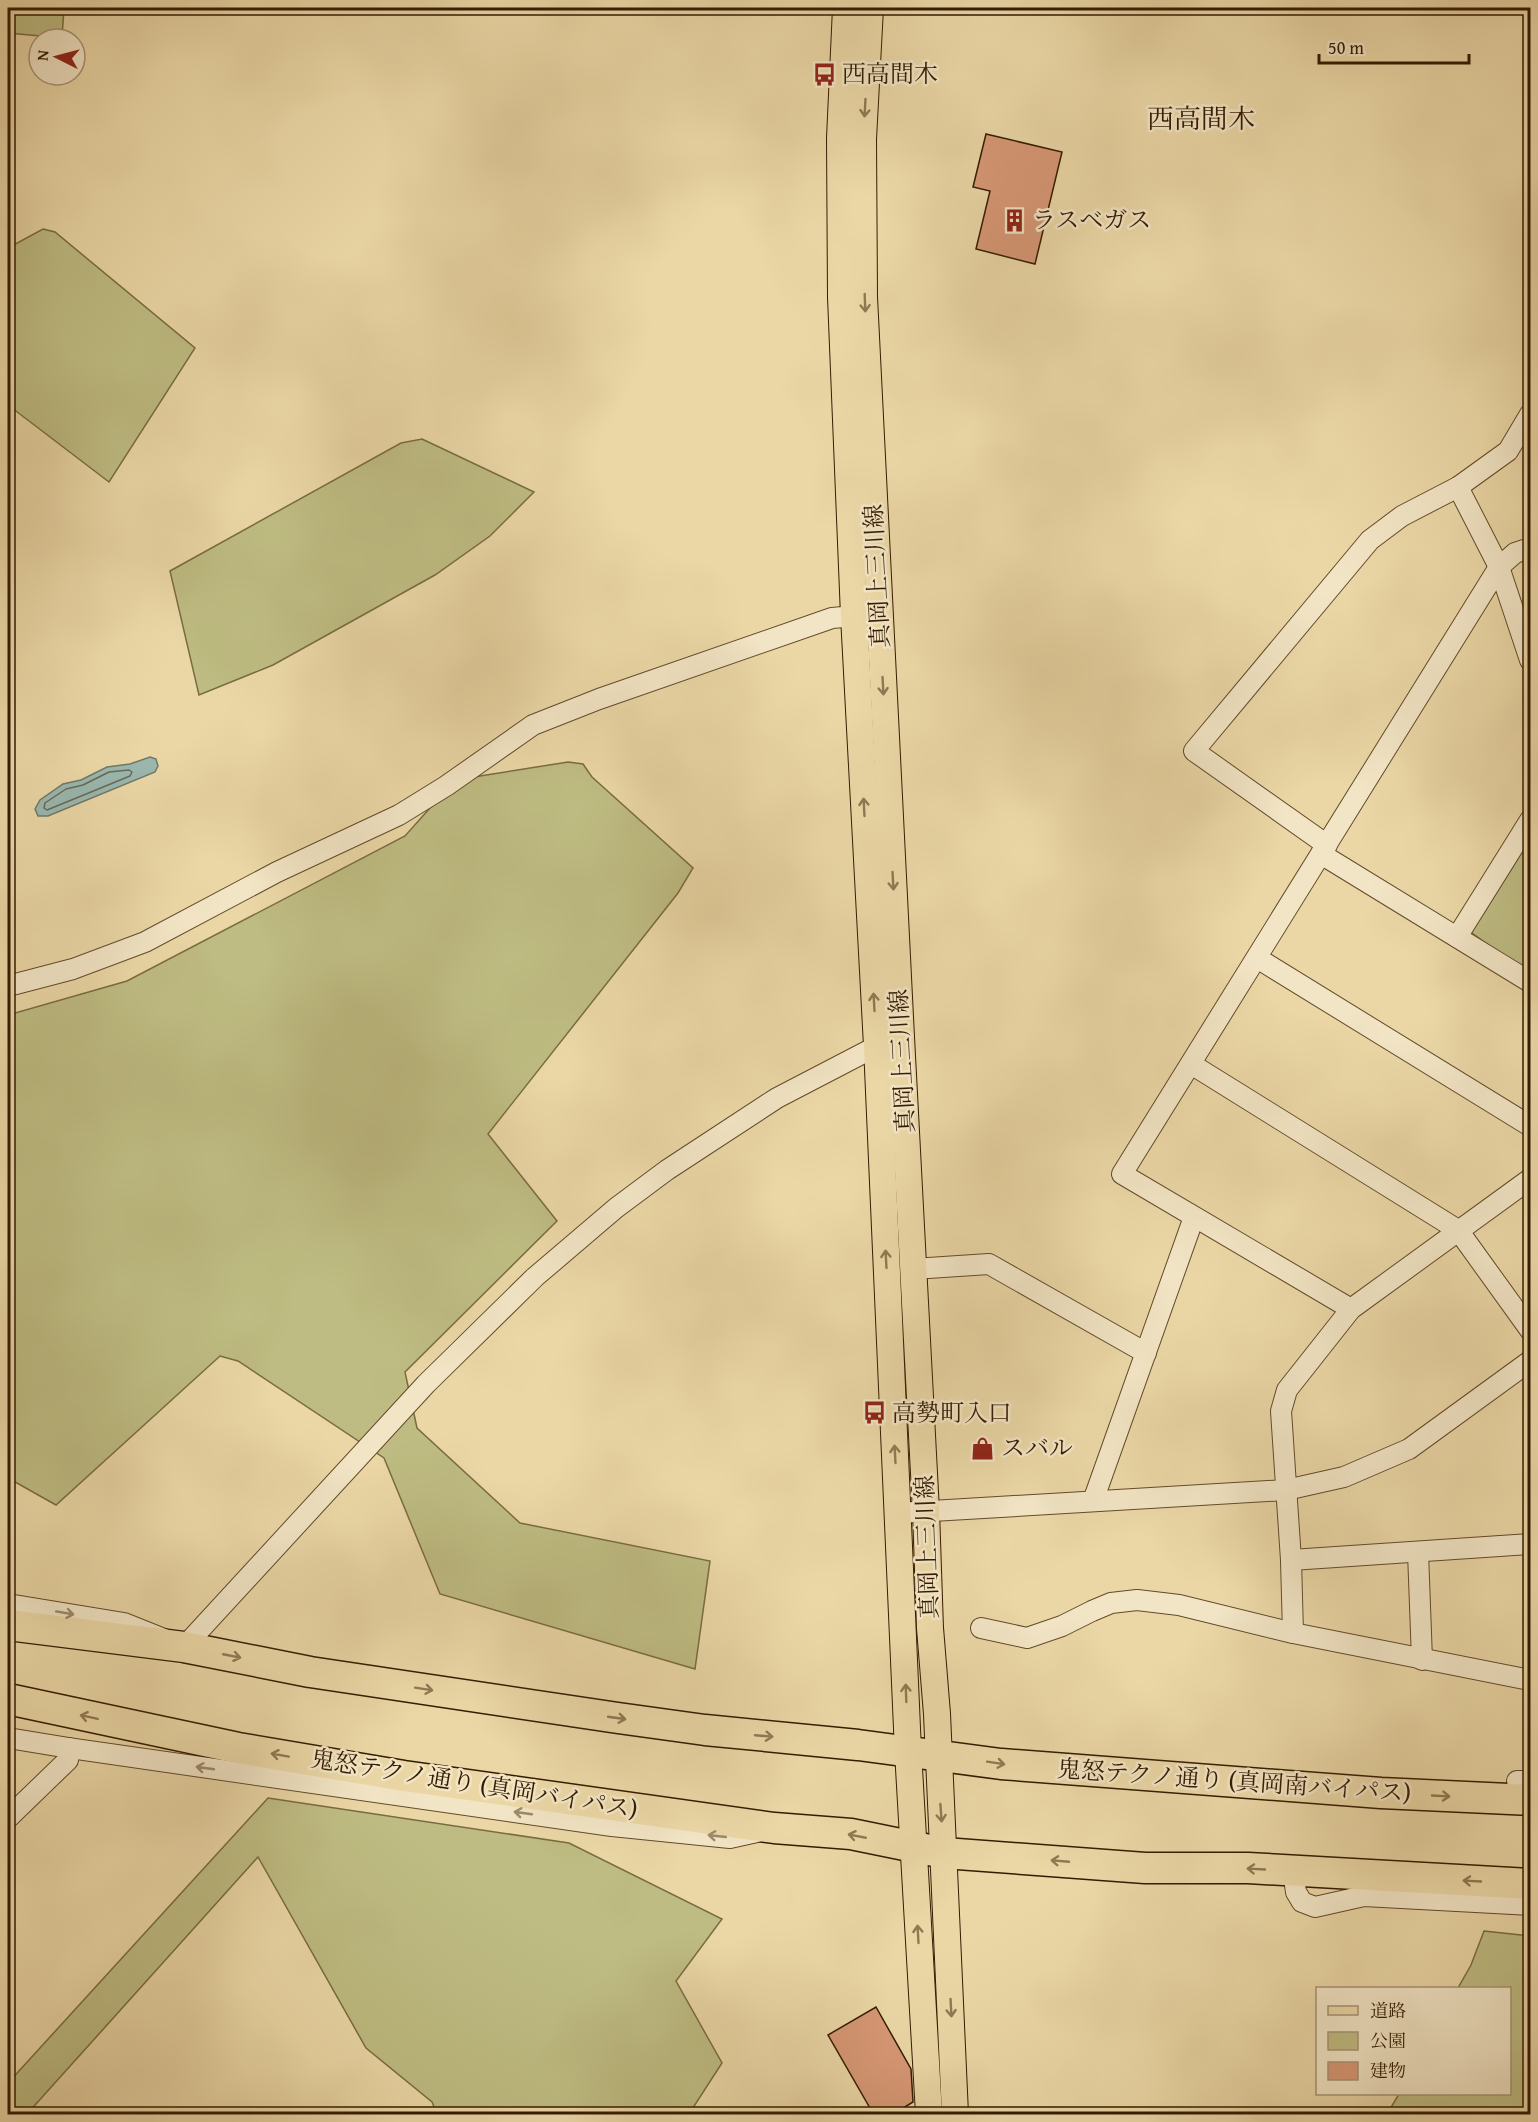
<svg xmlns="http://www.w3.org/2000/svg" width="1538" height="2122" viewBox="0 0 1538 2122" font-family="'Gentium Book Plus','Noto Serif JP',serif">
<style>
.green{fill:#bebc82;stroke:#796c41;stroke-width:1.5}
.water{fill:#9ab8af;stroke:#717969;stroke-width:1.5}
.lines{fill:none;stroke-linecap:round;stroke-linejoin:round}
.shore{stroke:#676a58;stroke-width:1.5}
.building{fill:#d79875;stroke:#341b00;stroke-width:1.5}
.minor-casing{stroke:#624a2a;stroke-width:22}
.major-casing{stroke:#341b00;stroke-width:28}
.highway-casing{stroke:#341b00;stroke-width:33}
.minor{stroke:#f2e5c5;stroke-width:20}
.major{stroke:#ebd7a6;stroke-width:26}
.highway{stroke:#ebd7a6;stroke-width:30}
.oneway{stroke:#907953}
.oneway2{stroke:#9c8a6c}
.labels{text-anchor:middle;stroke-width:5;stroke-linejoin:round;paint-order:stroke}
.poi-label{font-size:24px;fill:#341b00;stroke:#f2e5c5;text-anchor:start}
.street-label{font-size:24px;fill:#341b00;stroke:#f2e5c5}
.quarter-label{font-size:27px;fill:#341b00;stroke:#f2e5c5}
</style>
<rect width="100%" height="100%" fill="#ebd7a6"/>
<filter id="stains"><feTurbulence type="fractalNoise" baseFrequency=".00333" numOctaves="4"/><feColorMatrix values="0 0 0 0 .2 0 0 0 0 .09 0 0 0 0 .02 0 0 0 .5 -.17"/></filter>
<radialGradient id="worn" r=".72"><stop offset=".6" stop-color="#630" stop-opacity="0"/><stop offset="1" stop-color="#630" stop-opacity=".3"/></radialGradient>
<g class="green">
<polygon points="8,8 64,8 62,38 8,33"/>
<polygon points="43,229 55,232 195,348 109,482 8,405 8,248"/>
<polygon points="422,439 534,492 490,536 435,575 273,665 199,695 170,571 401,443"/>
<polygon points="568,762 583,764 592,777 693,868 678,893 488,1134 557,1221 405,1372 417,1428 520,1523 710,1561 695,1669 440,1594 384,1458 238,1361 220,1356 56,1505 8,1478 8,1015 127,981 405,836 455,780"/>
<polygon points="1530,833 1530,975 1472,933 1475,916"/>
<polygon points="268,1798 569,1843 722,1919 676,1981 722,2063 689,2114 437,2114 432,2102 366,2048 258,1857 27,2114 8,2114 8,2083"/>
<polygon points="1484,1931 1530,1936 1530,2113 1387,2114 1399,2094 1510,2094 1510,1988 1458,1988 1471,1965"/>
</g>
<polygon class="water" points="150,757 156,759 158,766 155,772 48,816 38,816 35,809 40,800 63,784 81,780 107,767 130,764"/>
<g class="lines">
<polygon class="shore" points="129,770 132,772 130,776 47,810 44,808 45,803 66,789 83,785 109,772"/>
</g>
<g class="building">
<polygon points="986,134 1062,152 1035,264 976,249 990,191 973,187"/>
<polygon points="876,2007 911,2069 913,2102 892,2115 874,2115 828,2035"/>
</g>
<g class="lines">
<defs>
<g id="minor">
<polyline points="1458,487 1499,567 1530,660"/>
<polyline points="1327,845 1194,751 1370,540 1402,516 1458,487 1508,451 1530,414"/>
<polyline points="1321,854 1530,982"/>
<polyline points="1457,937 1530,820"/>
<polyline points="1257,958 1530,1126"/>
<polyline points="8,986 73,969 145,942 277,872 399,815 446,786 533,725 599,699 832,618 866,615"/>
<polyline points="1191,1064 1458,1230 1530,1330"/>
<polyline points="913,1269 989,1264 1146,1353"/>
<polyline points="1351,1309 1122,1174 1499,567 1515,553 1530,548"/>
<polyline points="1093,1501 1194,1217"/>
<polyline points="898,1513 1286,1490 1344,1477 1409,1449 1530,1361"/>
<polyline points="1418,1552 1422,1660"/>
<polyline points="1291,1560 1530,1544"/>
<polyline points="8,1604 124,1623 184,1647 426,1384 535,1277 616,1208 667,1170 777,1098 877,1046"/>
<polyline points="981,1628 1027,1638 1062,1626 1092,1611 1111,1603 1137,1600 1179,1605 1293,1633 1530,1680"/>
<polyline points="1293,1633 1291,1560 1281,1411 1287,1390 1351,1309 1530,1179"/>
<polyline points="8,1738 69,1748 612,1826 730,1838 757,1832"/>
<polyline points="1517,1781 1530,1781"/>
<polyline points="8,1818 68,1760 69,1748"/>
<polyline points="1298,1871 1295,1885 1296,1892 1302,1902 1315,1907 1364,1896 1530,1905"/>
</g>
<g id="major">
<polyline points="846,8 840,138 841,297 854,616 877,1046 908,1751 929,2114"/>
<polyline points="870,8 863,139 864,297 901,1037 926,1511 930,1628 937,1714 955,2114"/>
</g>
<g id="highway">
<polyline points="8,1625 184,1647 310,1672 618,1718 705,1730 858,1745 1001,1764 1381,1793 1530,1800"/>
<polyline points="8,1699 238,1748 404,1776 774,1828 851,1834 944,1853 1145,1868 1248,1868 1530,1884"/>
</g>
</defs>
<use href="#minor" class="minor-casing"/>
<use href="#major" class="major-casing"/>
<use href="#highway" class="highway-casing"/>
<use href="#minor" class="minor"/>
<use href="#major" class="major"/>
<use href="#highway" class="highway"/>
</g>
<defs><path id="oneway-shaft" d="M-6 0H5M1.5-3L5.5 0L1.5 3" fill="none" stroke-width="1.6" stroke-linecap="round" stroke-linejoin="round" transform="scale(1.5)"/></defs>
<g class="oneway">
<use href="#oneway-shaft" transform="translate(865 108) rotate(93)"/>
<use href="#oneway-shaft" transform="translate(865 303) rotate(88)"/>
<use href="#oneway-shaft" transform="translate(883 686) rotate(87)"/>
<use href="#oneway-shaft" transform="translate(864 807) rotate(-93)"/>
<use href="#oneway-shaft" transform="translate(893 881) rotate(87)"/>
<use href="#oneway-shaft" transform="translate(874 1002) rotate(-93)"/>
<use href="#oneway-shaft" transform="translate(886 1259) rotate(-93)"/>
<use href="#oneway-shaft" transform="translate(895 1454) rotate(-93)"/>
<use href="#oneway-shaft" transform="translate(232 1656) rotate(11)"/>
<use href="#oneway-shaft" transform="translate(424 1689) rotate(9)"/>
<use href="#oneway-shaft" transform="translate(906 1693) rotate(-92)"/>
<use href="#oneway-shaft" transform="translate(89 1717) rotate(-168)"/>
<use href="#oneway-shaft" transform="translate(617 1718) rotate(8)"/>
<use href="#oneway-shaft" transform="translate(764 1736) rotate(5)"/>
<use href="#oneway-shaft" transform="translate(280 1755) rotate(-170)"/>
<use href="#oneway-shaft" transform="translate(996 1763) rotate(9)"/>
<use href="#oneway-shaft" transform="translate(1441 1796) rotate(3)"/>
<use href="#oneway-shaft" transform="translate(941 1813) rotate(86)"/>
<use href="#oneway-shaft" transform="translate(857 1836) rotate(-169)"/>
<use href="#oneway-shaft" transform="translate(1060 1861) rotate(-175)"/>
<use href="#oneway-shaft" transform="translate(1256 1869) rotate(-177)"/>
<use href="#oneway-shaft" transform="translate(1472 1881) rotate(-177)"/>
<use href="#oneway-shaft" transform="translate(918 1934) rotate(-93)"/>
<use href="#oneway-shaft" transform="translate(951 2008) rotate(87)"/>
</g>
<g class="oneway2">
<use href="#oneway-shaft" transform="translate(65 1613) rotate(10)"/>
<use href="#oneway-shaft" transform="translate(205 1768) rotate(-172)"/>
<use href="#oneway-shaft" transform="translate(523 1813) rotate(-172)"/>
<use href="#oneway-shaft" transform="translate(717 1836) rotate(-174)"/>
</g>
<defs>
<symbol id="bus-bare" viewBox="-9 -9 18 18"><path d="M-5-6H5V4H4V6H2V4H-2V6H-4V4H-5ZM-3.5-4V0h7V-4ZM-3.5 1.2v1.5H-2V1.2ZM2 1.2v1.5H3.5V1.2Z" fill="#8f2418" stroke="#f2e5c5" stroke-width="2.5" paint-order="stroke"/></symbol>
<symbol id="building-bare" viewBox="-9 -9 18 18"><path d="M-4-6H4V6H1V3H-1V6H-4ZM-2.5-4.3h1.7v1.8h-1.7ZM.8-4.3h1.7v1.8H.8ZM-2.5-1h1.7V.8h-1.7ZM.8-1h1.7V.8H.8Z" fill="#8f2418" stroke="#f2e5c5" stroke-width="2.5" paint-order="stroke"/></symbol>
<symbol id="shop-bare" viewBox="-9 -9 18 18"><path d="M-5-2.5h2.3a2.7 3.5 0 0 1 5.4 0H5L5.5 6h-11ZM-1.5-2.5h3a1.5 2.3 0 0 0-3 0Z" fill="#8f2418" stroke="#f2e5c5" stroke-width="2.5" paint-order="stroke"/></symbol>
</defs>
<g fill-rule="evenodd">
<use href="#bus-bare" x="808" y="58" width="33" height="33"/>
<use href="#building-bare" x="998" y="204" width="33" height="33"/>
<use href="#bus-bare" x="858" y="1396" width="33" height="33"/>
<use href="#shop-bare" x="966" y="1432" width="33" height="33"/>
</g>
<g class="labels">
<g class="poi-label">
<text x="842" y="82">西高間木</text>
<text x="1032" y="228">ラスベガス</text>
<text x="892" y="1421">高勢町入口</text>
<text x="1001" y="1456">スバル</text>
</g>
<g class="street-label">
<text transform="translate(877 576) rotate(-93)" y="8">真岡上三川線</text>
<text transform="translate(902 1061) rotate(-93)" y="8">真岡上三川線</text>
<text transform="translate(927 1547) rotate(-92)" y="8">真岡上三川線</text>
<text transform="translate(1234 1781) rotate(4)" y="8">鬼怒テクノ通り (真岡南バイパス)</text>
<text transform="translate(474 1784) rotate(9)" y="8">鬼怒テクノ通り (真岡バイパス)</text>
</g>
<g class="quarter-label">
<text x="1201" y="128">西高間木</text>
</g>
</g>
<rect width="1538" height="2122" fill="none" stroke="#ebd7a6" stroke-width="30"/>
<rect x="9" y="9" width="1520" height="2104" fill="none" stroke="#341b00" stroke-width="3"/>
<rect x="15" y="15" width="1508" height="2092" fill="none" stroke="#341b00" stroke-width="1.5"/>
<rect x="1316" y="1987" width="195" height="108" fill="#f2e5c5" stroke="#a69476" stroke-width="1.5"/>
<rect x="1328" y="2006" width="30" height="9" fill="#ebd7a6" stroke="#a69476" stroke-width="1.5"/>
<text x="1370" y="2017" font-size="18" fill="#341b00">道路</text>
<rect x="1328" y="2032" width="30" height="18" fill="#bebc82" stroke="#a69476" stroke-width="1.5"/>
<text x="1370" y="2047" font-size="18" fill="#341b00">公園</text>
<rect x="1328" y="2062" width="30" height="18" fill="#d79875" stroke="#a69476" stroke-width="1.5"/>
<text x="1370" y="2077" font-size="18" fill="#341b00">建物</text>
<g transform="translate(57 57) rotate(276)"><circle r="28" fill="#f2e5c5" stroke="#a69476" stroke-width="1.5"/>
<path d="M0-4.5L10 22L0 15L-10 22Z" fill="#8f2418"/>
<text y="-9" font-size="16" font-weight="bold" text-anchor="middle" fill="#341b00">N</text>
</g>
<path d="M1319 54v9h150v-9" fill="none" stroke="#341b00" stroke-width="3"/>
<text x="1328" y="54" font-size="18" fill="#341b00" stroke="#f2e5c5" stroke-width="4.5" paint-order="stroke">50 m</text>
<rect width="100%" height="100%" filter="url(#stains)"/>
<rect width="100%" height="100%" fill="url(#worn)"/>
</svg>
